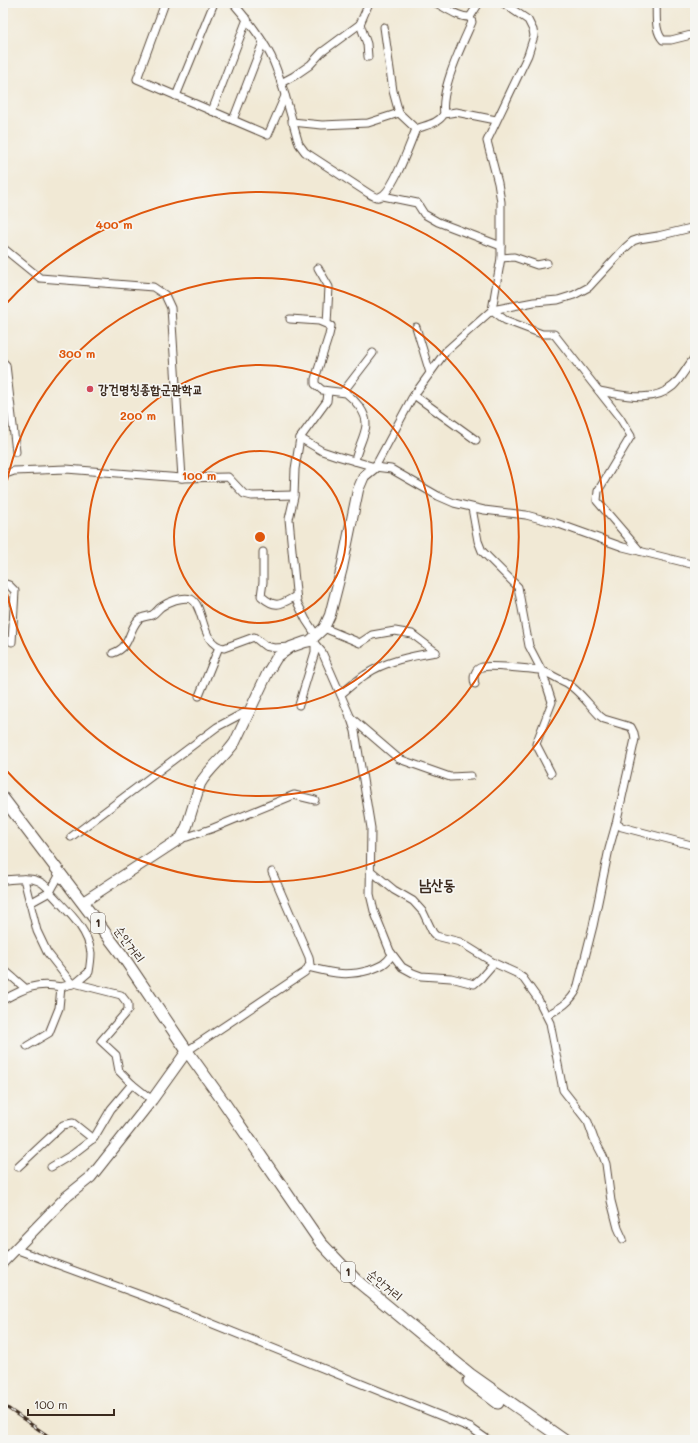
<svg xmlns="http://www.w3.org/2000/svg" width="698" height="1443" viewBox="0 0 698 1443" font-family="Mali,'Poor Story',sans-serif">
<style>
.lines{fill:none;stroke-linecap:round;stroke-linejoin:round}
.street-casing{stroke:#564739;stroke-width:9}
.secondary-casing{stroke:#564739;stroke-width:12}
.primary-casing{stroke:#564739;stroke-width:13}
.street{stroke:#fff;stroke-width:7}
.secondary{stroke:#fff;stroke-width:10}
.primary{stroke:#fff;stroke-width:11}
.rail-casing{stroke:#3b2a1e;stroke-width:3}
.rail{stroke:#f6f6f2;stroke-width:1.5;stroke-dasharray:4.5;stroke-linecap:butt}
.ring{fill:none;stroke:#df570d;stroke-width:2}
.poi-dot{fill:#d1495b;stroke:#f6f6f2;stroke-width:1.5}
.labels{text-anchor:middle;stroke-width:3.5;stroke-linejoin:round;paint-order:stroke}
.shield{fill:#f6f6f2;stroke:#73675e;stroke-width:1}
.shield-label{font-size:12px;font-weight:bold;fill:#3b2a1e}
.poi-label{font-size:13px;font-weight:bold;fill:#3b2a1e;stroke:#f6f6f2;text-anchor:start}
.street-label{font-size:13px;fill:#3b2a1e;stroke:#f6f6f2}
.quarter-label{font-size:15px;font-weight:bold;fill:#3b2a1e;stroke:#f6f6f2}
.centre{fill:#df570d;stroke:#f6f6f2;stroke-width:2}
.ring-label{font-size:12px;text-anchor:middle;font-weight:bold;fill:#df570d;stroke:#f6f6f2;stroke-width:3.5;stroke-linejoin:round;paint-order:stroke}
</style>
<rect width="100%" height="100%" fill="#f6f6f2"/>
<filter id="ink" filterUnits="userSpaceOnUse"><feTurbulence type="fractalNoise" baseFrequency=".025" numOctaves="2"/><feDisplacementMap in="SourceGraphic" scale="8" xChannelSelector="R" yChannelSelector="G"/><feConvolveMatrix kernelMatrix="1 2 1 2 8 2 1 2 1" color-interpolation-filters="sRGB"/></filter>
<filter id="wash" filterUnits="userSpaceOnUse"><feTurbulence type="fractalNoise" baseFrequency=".012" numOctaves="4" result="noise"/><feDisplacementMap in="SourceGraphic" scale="16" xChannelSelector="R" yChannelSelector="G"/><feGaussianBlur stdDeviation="0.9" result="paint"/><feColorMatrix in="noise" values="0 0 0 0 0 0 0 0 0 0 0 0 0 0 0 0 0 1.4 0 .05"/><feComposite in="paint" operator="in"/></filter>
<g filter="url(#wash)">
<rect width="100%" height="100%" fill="#f1e9d5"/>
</g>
<g filter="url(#ink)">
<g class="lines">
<defs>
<g id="street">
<polyline points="165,3 137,79 268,135 285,96"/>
<path d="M233,3C247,19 261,36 271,56C284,84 290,115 299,144L305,152L368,193C371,195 375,198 379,197C392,195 411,141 416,129"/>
<path d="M436,3C446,8 459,18 470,17L479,3"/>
<path d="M656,3C657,14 654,31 663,40H671L695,34"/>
<polyline points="360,24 367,44 368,57"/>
<polyline points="384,27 393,91 399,113 416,129"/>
<polyline points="281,83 294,76 310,65 322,52 360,24 369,3"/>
<polyline points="176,96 214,3"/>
<polyline points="212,111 247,19"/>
<path d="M444,114C440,89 462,45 472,22L470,17"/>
<polyline points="233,120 263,42"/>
<polyline points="292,122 322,125 368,123 399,113"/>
<path d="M416,129C426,125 438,124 444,114L456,112L496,120"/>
<polyline points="383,196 417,203 424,214 438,222 501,246"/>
<polyline points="3,248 40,278 153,287 165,295 171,308 182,478 228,477 244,494 252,496 294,495"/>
<polyline points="501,258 514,257 537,265 547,263"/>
<polyline points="318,268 329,287 327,324"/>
<polyline points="492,310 505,320 542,334 554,334 620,418 631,436 598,491 597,501 640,551"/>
<polyline points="492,310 534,302 558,300 574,295 589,287 625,248 633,241 639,239 658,236 695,227"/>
<path d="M290,319L319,321L331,326L329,335L315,379V384L322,390L346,393C355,400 367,413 366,425C365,436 357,449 355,461"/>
<polyline points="416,327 430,373"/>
<polyline points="3,362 6,365 16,452"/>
<path d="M599,391C623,395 652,404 673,386C681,379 688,365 695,357"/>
<polyline points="343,392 373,353"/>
<polyline points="414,395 476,440"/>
<polyline points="300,438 322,451 337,456 375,467 391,469 438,496 454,503 484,510 526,515 556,523 623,547 695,565"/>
<polyline points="375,467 412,398 446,351 492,310 501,258 501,202 498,183 487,141 528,55 534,36 533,30 528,20 503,3"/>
<polyline points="3,475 14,471 66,469 182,478"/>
<polyline points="472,508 478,541 482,551 518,587 529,646 542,671 552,702 536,744 551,773"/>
<path d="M263,552V582L261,596C276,609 280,605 296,596"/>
<polyline points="3,583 9,585 15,591 12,642"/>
<polyline points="324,628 360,643 372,635 395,631 412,634 436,652"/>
<polyline points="316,635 306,620 297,602 289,519 294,497 295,469 300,438 327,401 328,392"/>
<polyline points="310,641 315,644 322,652 350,716 355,731 371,828 370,894 374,911 390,951 402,967 413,973 421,976 451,978 474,984 481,978 494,963"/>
<path d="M113,653C131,647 127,633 138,620C142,616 147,617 152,615C156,613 158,609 161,607C168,602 182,596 191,599C205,606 200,645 224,648L254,637L265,646L274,648L291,647"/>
<path d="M475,684C473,678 474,669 482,667C488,665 537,669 543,671C550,674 558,679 565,682C578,689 589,705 600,716L604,719L631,727L634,733L635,739L616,824L609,849L593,926L577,989C570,1003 560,1008 547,1015"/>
<path d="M341,694C349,688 356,681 365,675C385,661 412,656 436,652"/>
<polyline points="199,696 219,647"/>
<polyline points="299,705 315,652 315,644"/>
<polyline points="350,717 399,759 450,777 471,776"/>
<polyline points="616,824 622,827 695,846"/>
<polyline points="71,837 217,727 251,709"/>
<polyline points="181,838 187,837 211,829 294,795 315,800"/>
<polyline points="371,871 394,890 413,901 423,912 433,933 436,936 460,942 494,963 516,973 523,978 538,999 550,1023 563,1090 588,1122 594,1139 603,1156 606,1164 611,1201 618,1228 623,1239"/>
<polyline points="24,879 37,931 47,952 72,984"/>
<path d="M3,880C20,879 41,874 50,892C66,910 88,928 91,953C91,959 90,966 89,972L76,983L61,987"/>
<polyline points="30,903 50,892 60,874"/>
<path d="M308,967C333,973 345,977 370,970C381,966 386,964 392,955"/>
<polyline points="3,969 25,988"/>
<polyline points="74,983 121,995 128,1004 128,1010 101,1041 116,1055 119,1071 132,1084"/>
<path d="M3,1000C25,988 36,982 61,987L59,1008L49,1033L27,1046"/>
<polyline points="187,1051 305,972 310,965 309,957 272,872"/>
<polyline points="18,1167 63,1125 73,1123 93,1139"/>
<polyline points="51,1167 73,1154 94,1138 111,1109 132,1084 152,1100"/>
<polyline points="15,1249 146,1297 471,1428 488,1440"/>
</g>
<g id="secondary">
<path d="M83,902L181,838L187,826L200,784C209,768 225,757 235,742L268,672L277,657L291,647L305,642L310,641L324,628L330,615L342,568L358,490L364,476L375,467"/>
<polyline points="3,1262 66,1197 91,1177 152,1100 187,1051"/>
</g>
<g id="primary">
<polyline points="3,798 122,955 187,1051 223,1101 321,1243 356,1280 470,1374 564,1440"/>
<polyline points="469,1381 498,1403"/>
</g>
</defs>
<use href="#street" class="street-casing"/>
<use href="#secondary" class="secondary-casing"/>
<use href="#primary" class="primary-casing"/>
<use href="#street" class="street"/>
<use href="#secondary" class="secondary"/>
<use href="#primary" class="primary"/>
<defs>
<polyline id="rail" points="3,1405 54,1440"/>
</defs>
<use href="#rail" class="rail-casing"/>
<use href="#rail" class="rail"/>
</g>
</g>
<g class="ring">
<circle cx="260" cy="537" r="86"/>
<circle cx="260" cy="537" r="172"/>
<path d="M3 503A259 259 0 1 1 3 571"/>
<path d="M4 306A345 345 0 1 1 4 768"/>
</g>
<circle class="poi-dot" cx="90" cy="389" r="4"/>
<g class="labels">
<g class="shield">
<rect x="91" y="913" width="14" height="20" rx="3"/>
<rect x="341" y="1262" width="14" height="20" rx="3"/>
</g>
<g class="shield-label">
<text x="98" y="927">1</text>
<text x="348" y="1276">1</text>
</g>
<g class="poi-label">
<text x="98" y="394">강건명칭종합군관학교</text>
</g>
<g class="street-label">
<text transform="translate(130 944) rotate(54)" y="5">순안거리</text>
<text transform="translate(385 1285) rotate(40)" y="5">순안거리</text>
</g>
<g class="quarter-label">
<text x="437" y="890">남산동</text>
</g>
</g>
<circle cx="260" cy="537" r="6" class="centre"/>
<g class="ring-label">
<text x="114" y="229">400 m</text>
<text x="77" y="358">300 m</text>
<text x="138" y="420">200 m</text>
<text x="199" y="480">100 m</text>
</g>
<rect width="698" height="1443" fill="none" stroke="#f6f6f2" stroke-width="16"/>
<path d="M28 1409v6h86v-6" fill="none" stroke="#3b2a1e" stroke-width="2"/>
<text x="34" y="1409" font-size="12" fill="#3b2a1e" stroke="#f6f6f2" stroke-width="3" paint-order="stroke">100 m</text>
</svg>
